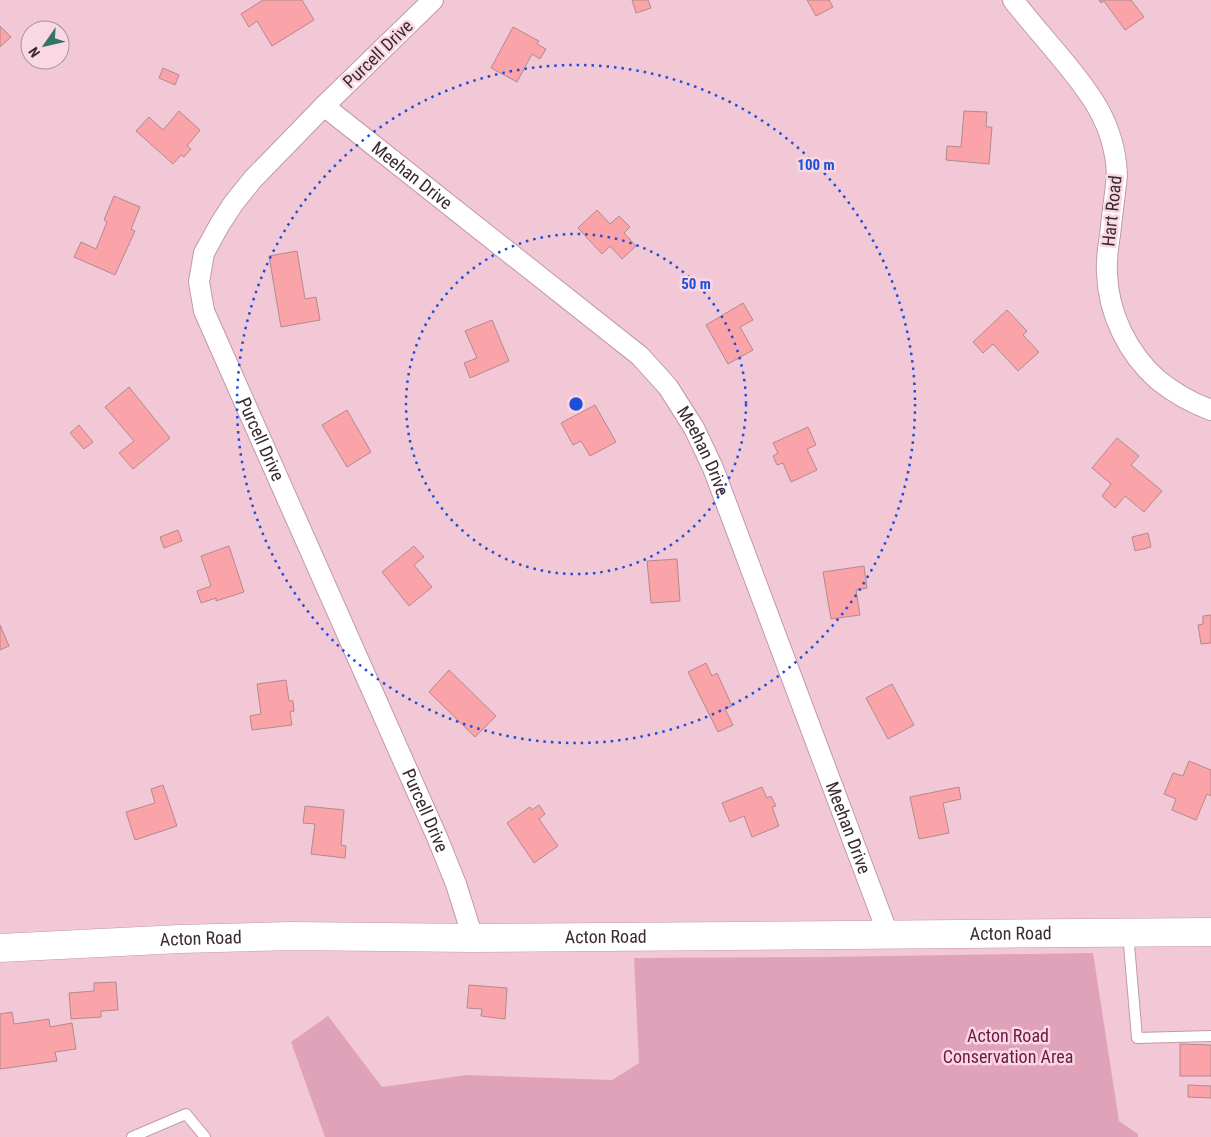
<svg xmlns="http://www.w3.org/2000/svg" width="1211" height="1137" viewBox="0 0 1211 1137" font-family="'Roboto Condensed',sans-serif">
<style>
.green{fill:#e0a2b8}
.building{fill:#faa3a8;stroke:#b38a8c}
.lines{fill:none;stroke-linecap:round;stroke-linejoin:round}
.lane-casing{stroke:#c199a7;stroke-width:12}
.street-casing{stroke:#c199a7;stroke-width:22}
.secondary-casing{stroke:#c199a7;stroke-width:29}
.lane{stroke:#fff;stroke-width:10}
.street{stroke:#fff;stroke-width:20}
.secondary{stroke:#fff;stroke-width:28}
.ring{fill:none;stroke:#1d4ed8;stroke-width:2.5;stroke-dasharray:2.5 5}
.labels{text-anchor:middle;stroke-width:5;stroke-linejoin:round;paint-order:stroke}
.street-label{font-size:18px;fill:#3a2a2f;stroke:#fad8e3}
.park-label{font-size:18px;fill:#6e1641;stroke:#fad8e3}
.centre{fill:#1d4ed8;stroke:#fad8e3;stroke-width:2.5}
.ring-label{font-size:15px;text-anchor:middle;font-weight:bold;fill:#1d4ed8;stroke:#fad8e3;stroke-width:5;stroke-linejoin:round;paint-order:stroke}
</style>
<rect width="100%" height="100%" fill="#f2c8d6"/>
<polygon class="green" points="1093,953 1119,1121 1138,1134 1138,1137 325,1137 291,1042 328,1016 382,1087 467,1075 612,1080 639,1063 634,958 824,957"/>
<g class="building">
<polygon points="263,0 302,0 314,20 272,46 257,21 249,27 241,14"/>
<polygon points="632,0 648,0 651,8 636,13"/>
<polygon points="807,0 829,0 833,7 816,16"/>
<polygon points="1099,0 1131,0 1144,17 1125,30 1104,1 1101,3"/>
<polygon points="0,26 11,37 0,47"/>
<polygon points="513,27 539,41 537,44 546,49 540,59 532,54 517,82 491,68"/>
<polygon points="163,68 179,75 175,85 159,78"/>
<polygon points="179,111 200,130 187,146 191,149 184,157 181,155 173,164 136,131 149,117 163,130"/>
<polygon points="964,111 987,112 986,127 992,127 989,164 946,160 947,146 961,147"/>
<polygon points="114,196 140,207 131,229 135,231 115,275 74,257 81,242 96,249 107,222 104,220"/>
<polygon points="597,210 610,224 619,216 630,227 624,233 636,246 622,259 610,246 602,254 578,228"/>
<polygon points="297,251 305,299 316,297 320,320 281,327 269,256"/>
<polygon points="743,303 753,320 740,327 753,350 728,364 706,325"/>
<polygon points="1007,310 1027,331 1023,335 1039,352 1018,371 993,344 983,353 973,342"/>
<polygon points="492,320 509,361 470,378 464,363 477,358 465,331"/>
<polygon points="129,387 170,438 133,469 119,453 134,441 105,407"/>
<polygon points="595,405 616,442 590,456 581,441 573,445 561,423"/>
<polygon points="347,410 371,452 347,467 322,425"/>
<polygon points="79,425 93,442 84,449 70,433"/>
<polygon points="808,427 816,445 807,449 817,470 791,482 783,463 777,465 773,456 778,453 773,443"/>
<polygon points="1117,438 1139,456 1131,465 1162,491 1144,512 1125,496 1115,508 1102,496 1111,484 1092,468"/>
<polygon points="178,530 182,541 164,548 160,537"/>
<polygon points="1148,533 1151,547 1135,551 1132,537"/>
<polygon points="229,546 244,592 216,601 216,598 201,603 197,591 211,586 201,556"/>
<polygon points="414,546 424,557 414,565 432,587 409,606 382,572"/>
<polygon points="677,559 680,601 651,603 647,561"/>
<polygon points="864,566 867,588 856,590 860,615 831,619 823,572"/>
<polygon points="1211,615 1211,643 1201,644 1198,625 1203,624 1203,616"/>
<polygon points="0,625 9,646 0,650"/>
<polygon points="706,663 712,676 717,673 732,706 725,709 733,725 718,732 688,672"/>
<polygon points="449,670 496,716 475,737 429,692"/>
<polygon points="286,680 289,701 293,701 294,711 290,712 292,725 252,730 250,716 261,714 257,684"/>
<polygon points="892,684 914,725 888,739 866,698"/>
<polygon points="1189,761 1211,770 1211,796 1207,794 1196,820 1172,810 1176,799 1164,794 1173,773 1183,776"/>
<polygon points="163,785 177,826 135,840 126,812 155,803 151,789"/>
<polygon points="762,787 767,798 771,796 776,806 772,807 779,826 752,837 744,816 730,822 722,803"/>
<polygon points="959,787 961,799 943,803 949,833 919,839 910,797"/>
<polygon points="539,805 545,814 539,819 558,846 534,863 507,823 530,807 532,810"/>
<polygon points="305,806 344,810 341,845 346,846 345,858 311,854 315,824 303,823"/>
<polygon points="116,982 118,1010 101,1011 101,1017 71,1019 69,993 94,991 94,983"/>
<polygon points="469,985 507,988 505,1019 481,1016 482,1009 467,1008"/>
<polygon points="12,1012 14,1024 49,1019 50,1027 72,1023 76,1049 55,1052 57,1061 0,1069 0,1014"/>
<polygon points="1180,1044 1211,1045 1211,1076 1180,1076"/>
<polygon points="1188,1085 1211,1086 1211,1098 1188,1097"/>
</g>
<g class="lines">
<defs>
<g id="lane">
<polyline points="1128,933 1137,1038 1211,1036"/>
<polyline points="132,1137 186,1114 205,1137"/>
</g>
<g id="street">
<path id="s1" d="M433,0L324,106L253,179L233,204L220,224L204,253L199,282L204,311L437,837L456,884L473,938"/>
<path d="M1013,0C1027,18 1042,35 1057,53C1089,91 1115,123 1117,175C1115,195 1112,215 1110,235C1108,248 1106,260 1107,273C1108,313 1128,354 1158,380C1174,393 1192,403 1211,410"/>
<path id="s2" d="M324,106L640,356L668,387L694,428L713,468L888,934"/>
</g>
<g id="secondary">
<path id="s3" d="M0,948L180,939L291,936L473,938L1211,932"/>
</g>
</defs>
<use href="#lane" class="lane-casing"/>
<use href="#street" class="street-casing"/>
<use href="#secondary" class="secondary-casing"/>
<use href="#lane" class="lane"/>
<use href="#street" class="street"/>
<use href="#secondary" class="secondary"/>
</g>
<g class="ring">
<circle cx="576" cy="404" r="170"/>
<circle cx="576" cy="404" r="339"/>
</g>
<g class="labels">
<g class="street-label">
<text transform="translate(378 54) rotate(-44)" y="6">Purcell Drive</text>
<text dy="6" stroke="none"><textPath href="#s2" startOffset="112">Meehan Drive</textPath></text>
<text transform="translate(1112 211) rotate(-84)" y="6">Hart Road</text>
<text dy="6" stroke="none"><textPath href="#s1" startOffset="542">Purcell Drive</textPath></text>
<text dy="6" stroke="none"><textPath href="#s2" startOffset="518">Meehan Drive</textPath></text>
<text dy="6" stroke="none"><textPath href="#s1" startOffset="948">Purcell Drive</textPath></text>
<text dy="6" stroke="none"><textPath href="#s2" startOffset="922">Meehan Drive</textPath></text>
<text dy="6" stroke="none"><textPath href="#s3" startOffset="1011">Acton Road</textPath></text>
<text dy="6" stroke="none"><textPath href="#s3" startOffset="606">Acton Road</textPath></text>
<text dy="6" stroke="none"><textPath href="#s3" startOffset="201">Acton Road</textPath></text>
</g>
<g class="park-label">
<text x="1008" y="1042">Acton Road<tspan x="1008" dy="21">Conservation Area</tspan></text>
</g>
</g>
<circle cx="576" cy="404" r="8" class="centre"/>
<g class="ring-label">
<text x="816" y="170">100 m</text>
<text x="696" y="289">50 m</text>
</g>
<g transform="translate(45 45) rotate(236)"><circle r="24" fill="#fad8e3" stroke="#ad929b"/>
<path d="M0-4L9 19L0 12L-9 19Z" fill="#327465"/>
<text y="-8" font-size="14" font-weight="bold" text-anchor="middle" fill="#3a2a2f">N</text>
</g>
</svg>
